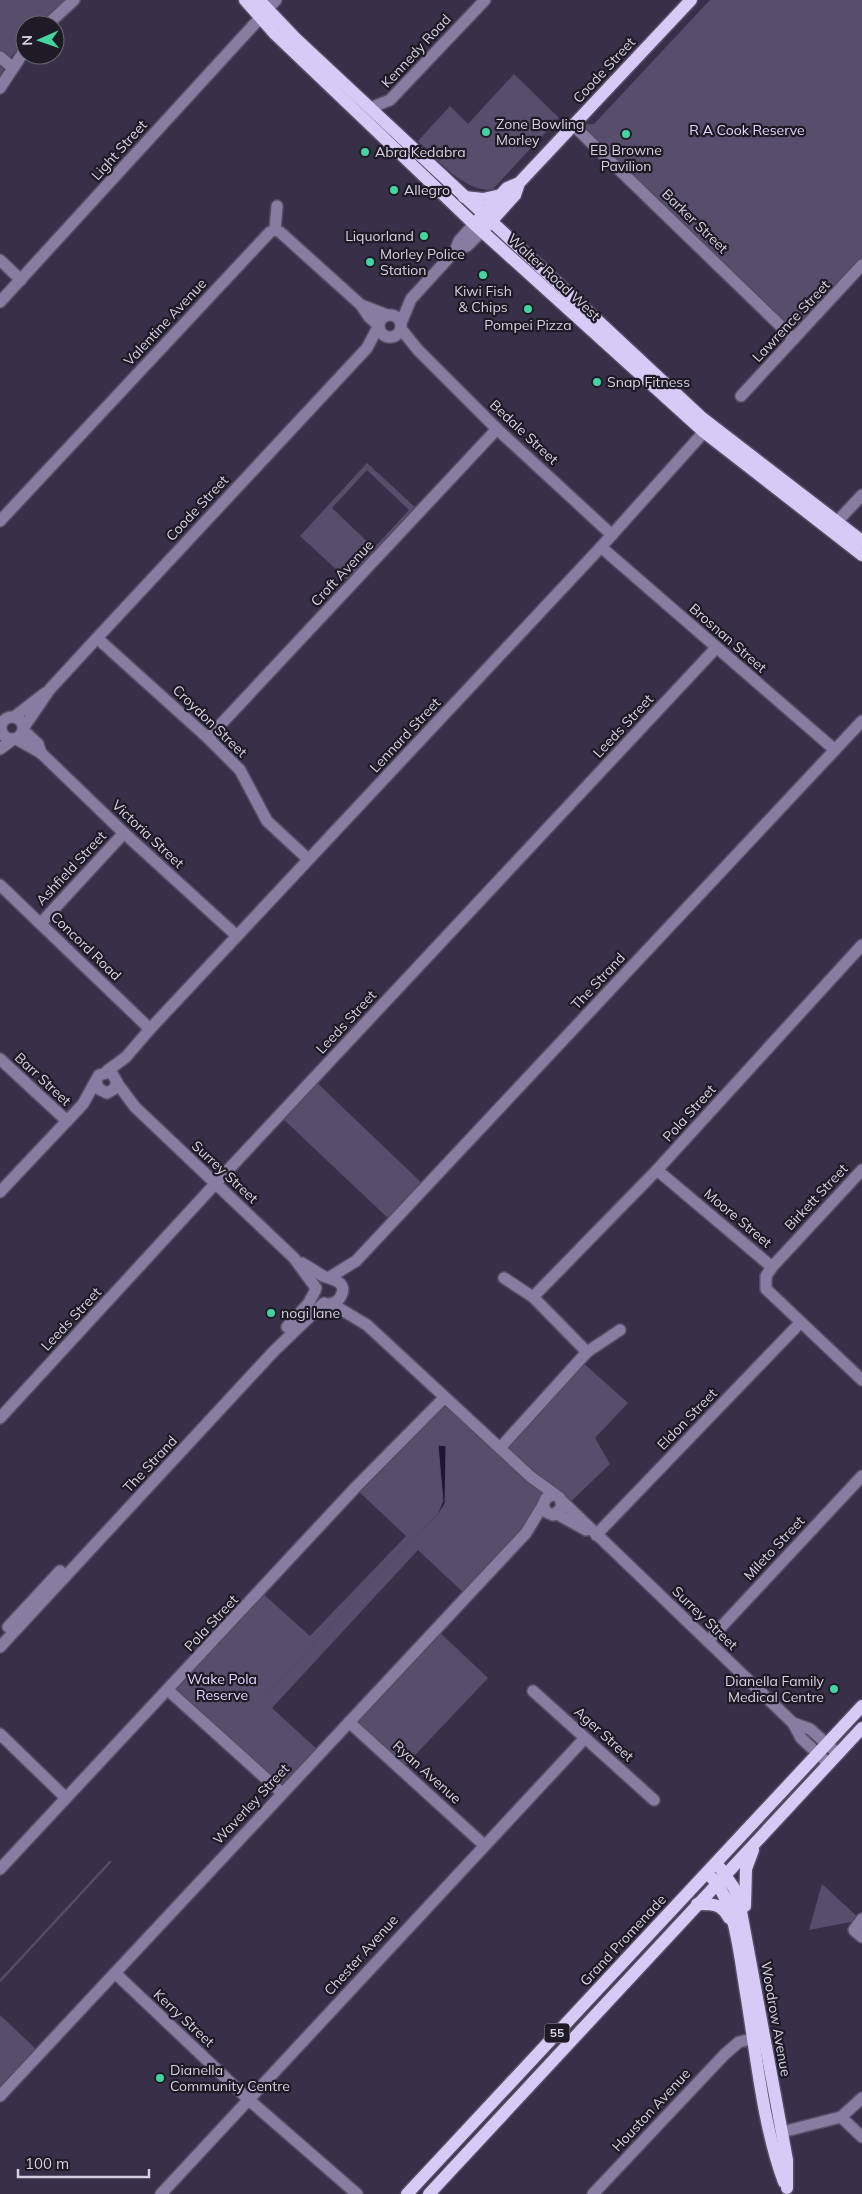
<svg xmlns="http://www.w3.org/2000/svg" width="862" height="2194" viewBox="0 0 862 2194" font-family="Mulish,sans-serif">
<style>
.green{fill:#574e6b;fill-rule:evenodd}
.water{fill:#211435;stroke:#574c68}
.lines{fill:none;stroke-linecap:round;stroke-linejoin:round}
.stream{stroke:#574c68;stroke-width:2.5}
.minor-casing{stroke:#544d64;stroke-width:14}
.major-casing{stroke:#544d64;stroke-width:15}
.minor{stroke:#887da1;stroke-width:11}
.major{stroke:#d8caf6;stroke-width:12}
.poi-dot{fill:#44d4a0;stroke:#1e1a26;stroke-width:2}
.labels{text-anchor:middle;stroke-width:4.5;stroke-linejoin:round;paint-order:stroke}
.shield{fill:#1e1a26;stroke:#9e99a8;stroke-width:1}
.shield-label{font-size:12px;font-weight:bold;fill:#d5d0e0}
.street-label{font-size:14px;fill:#d5d0e0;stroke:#1e1a26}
.poi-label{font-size:14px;fill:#d5d0e0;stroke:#1e1a26;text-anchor:start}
.park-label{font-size:14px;fill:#e2d5fd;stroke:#1e1a26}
</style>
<rect width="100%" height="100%" fill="#383049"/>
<g class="green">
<polygon points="0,0 65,0 41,25 25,25 25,42 10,58 0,76"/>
<polygon points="710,0 862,0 862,265 794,339 573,125 594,124"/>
<path d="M514,74L559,118L493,189C467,195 436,158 418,141L450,106L468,124Z"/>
<path d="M367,463L417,509L350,582L300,536ZM367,470L409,510L374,548L332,508Z"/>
<polygon points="313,1079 426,1187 392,1222 279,1115"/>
<path d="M580,1360L628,1403L595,1438L610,1464L560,1512L553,1495L546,1512L466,1595L418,1550L272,1708L320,1752L282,1793L169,1691L261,1592L310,1636L406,1536L355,1488L444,1398L500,1448ZM439,1445L446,1447L445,1503L439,1513L420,1532L438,1513L443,1501Z"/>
<polygon points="436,1629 488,1678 401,1770 349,1722"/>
<polygon points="822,1884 861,1920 809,1930"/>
<polygon points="0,2015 40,2053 0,2096"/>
</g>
<polygon class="water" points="438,1445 446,1446 445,1503 439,1513 420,1533 438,1513 443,1501"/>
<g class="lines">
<g class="stream">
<polyline points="267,1694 416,1534"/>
<polyline points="0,1981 110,1862"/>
</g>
<defs>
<g id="minor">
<polyline points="267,9 276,0"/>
<polyline points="47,25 74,0"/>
<polyline points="0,57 12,67"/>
<polyline points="0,88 25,50"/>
<polyline points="370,108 390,100 485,0"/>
<polyline points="573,125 794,339"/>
<polyline points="275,230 277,206"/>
<polyline points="455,251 467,246 482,231"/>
<polyline points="0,260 21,280"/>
<polyline points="0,302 260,18"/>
<polyline points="361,305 387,315"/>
<circle cx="390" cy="326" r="11"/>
<polyline points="401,323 411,299 455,251 459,241 474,224"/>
<polyline points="401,329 418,350 497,429 612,535"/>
<polyline points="741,396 862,265"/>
<polyline points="0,521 270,232 275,230 280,232 361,305 369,317 378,325"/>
<polyline points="832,527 862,495"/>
<polyline points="601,547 835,750"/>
<polyline points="97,638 208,738 240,770 267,821 308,859"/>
<circle cx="12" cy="728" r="11"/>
<polyline points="14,717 45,693"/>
<polyline points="24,727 50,689 97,638 367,348 378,327"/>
<polyline points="24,731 38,744 41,753"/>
<polyline points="208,738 497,429"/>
<polyline points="16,739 41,753 124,833 237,936"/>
<polyline points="0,749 12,740"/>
<polyline points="0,885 150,1029"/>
<polyline points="41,923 124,833"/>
<polyline points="0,1059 67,1121"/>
<polyline points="107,1071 126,1057 150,1029 601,547 704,432"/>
<polyline points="117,1083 135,1107 294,1258 316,1288"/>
<polyline points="657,1170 772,1267"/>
<polyline points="862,1170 772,1267 766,1276 766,1289 862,1380"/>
<polyline points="0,1192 83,1104 99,1075 111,1072 117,1082 114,1089 107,1093 99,1089 96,1082"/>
<path d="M302,1263C309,1267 316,1272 323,1276C332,1280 348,1281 341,1296C338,1302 333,1304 327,1304"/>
<polyline points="330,1277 356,1261 862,721"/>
<polyline points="504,1278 533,1297"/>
<polyline points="332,1304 367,1325 531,1477 560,1498 562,1508 553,1515 546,1512 543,1505 546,1498 553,1495"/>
<polyline points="287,1327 308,1304 315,1291"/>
<polyline points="587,1352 620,1330"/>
<polyline points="0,1418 215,1184 716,648"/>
<polyline points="500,1448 587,1352 533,1297 657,1170 862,945"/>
<polyline points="562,1501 793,1723 801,1738 829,1764"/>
<polyline points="557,1514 586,1530"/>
<polyline points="596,1535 800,1323"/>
<polyline points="8,1627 60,1571"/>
<polyline points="708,1641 862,1476"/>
<polyline points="0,1647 274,1351 324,1303"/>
<polyline points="169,1691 282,1793"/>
<polyline points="533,1691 654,1800"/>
<polyline points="349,1722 484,1845"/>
<polyline points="793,1723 810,1729 838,1754"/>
<polyline points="0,1734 66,1798"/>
<polyline points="0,1869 355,1488 444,1398"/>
<polyline points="862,1919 854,1930 862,1937"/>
<polyline points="115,1973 249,2100 357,2194"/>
<polyline points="0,2096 526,1533 543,1505"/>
<polyline points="841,2117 862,2137"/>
<polyline points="782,2132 841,2117 862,2098"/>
<polyline points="161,2194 585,1738"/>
<polyline points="593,2194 725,2054 739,2042 761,2037"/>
</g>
<g id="major">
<polyline points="245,0 275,34 474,224 704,432 862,555"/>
<polyline points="259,0 295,38 701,417 862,541"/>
<polyline points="464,197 483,199 501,195"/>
<polyline points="478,220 507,188 519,183 691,0"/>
<polyline points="485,228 515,195 519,183"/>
<polyline points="720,1868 734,1888 740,1906 787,2160 787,2188"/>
<path d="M712,1878C736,1903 740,1959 746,1993C756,2052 763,2127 784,2182"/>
<path d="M697,1904C712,1904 721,1903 729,1918"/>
<polyline points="745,1906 746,1869 753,1850"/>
<polyline points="407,2194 862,1706"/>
<polyline points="429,2194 862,1728"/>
</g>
</defs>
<use href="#minor" class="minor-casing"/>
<use href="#major" class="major-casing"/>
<use href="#minor" class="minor"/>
<use href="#major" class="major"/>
</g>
<g class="poi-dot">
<circle cx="486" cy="132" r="5"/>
<circle cx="626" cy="134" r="5"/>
<circle cx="365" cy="152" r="5"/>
<circle cx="394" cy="190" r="5"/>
<circle cx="424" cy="236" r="5"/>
<circle cx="370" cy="262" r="5"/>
<circle cx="483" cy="275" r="5"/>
<circle cx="528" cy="309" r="5"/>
<circle cx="597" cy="382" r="5"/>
<circle cx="271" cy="1313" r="5"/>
<circle cx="834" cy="1689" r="5"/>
<circle cx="160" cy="2078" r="5"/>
</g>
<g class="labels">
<rect class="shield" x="544.5" y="2023.5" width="25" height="19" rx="4"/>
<g class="shield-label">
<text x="557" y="2037">55</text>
</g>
<g class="street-label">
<text transform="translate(416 51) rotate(-47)" y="5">Kennedy Road</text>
<text transform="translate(604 70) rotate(-47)" y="5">Coode Street</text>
<text transform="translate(119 150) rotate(-48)" y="5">Light Street</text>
<text transform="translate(695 221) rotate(44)" y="5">Barker Street</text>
<text transform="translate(554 277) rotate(43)" y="5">Walter Road West</text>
<text transform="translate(791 321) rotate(-47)" y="5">Lawrence Street</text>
<text transform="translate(165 322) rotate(-47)" y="5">Valentine Avenue</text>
<text transform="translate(524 432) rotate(43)" y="5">Bedale Street</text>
<text transform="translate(197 508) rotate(-47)" y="5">Coode Street</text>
<text transform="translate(342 573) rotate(-47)" y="5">Croft Avenue</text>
<text transform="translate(728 638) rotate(41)" y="5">Brosnan Street</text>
<text transform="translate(210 721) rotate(44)" y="5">Croydon Street</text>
<text transform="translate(623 726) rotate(-47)" y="5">Leeds Street</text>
<text transform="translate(405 735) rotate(-47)" y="5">Lennard Street</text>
<text transform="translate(148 834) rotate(43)" y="5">Victoria Street</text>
<text transform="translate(71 868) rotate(-47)" y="5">Ashfield Street</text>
<text transform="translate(86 946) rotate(44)" y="5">Concord Road</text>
<text transform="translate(598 981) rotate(-47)" y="5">The Strand</text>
<text transform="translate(346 1022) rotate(-47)" y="5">Leeds Street</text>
<text transform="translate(43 1079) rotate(43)" y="5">Barr Street</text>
<text transform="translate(689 1113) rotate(-48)" y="5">Pola Street</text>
<text transform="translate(225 1172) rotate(43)" y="5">Surrey Street</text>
<text transform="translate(816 1197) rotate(-47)" y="5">Birkett Street</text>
<text transform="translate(738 1218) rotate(40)" y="5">Moore Street</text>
<text transform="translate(71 1319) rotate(-47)" y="5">Leeds Street</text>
<text transform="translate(687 1419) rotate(-46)" y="5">Eldon Street</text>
<text transform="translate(150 1464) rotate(-47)" y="5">The Strand</text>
<text transform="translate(774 1548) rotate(-47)" y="5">Mileto Street</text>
<text transform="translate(705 1618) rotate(44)" y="5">Surrey Street</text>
<text transform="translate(211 1623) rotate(-47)" y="5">Pola Street</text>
<text transform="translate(604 1734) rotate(42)" y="5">Ager Street</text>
<text transform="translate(427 1772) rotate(42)" y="5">Ryan Avenue</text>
<text transform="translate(251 1804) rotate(-47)" y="5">Waverley Street</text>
<text transform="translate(623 1940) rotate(-47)" y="5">Grand Promenade</text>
<text transform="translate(361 1955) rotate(-48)" y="5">Chester Avenue</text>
<text transform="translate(184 2018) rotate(43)" y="5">Kerry Street</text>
<text transform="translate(776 2019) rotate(80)" y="5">Woodrow Avenue</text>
<text transform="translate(651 2110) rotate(-47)" y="5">Houston Avenue</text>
</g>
<g class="poi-label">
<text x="496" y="129">Zone Bowling<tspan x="496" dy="16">Morley</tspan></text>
<text x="626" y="155" text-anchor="middle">EB Browne<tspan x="626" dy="16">Pavilion</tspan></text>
<text x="375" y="157">Abra Kedabra</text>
<text x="404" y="195">Allegro</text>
<text x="414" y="241" text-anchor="end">Liquorland</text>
<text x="380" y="259">Morley Police<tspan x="380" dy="16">Station</tspan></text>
<text x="483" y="296" text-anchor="middle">Kiwi Fish<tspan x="483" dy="16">&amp; Chips</tspan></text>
<text x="528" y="330" text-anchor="middle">Pompei Pizza</text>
<text x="607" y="387">Snap Fitness</text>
<text x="281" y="1318">nogi lane</text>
<text x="824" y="1686" text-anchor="end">Dianella Family<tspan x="824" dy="16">Medical Centre</tspan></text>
<text x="170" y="2075">Dianella<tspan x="170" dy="16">Community Centre</tspan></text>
</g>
<g class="park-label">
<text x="747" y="135">R A Cook Reserve</text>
<text x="222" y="1684">Wake Pola<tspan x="222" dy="16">Reserve</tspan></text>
</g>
</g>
<g transform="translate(40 40) rotate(268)"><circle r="24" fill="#1e1a26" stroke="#676370"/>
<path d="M0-4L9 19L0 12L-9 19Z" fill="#44d4a0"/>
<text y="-8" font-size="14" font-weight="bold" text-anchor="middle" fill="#d5d0e0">N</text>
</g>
<path d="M18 2169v8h131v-8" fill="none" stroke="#d5d0e0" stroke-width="2.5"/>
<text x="25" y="2169" font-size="15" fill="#d5d0e0" stroke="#1e1a26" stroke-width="4" paint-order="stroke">100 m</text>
</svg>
